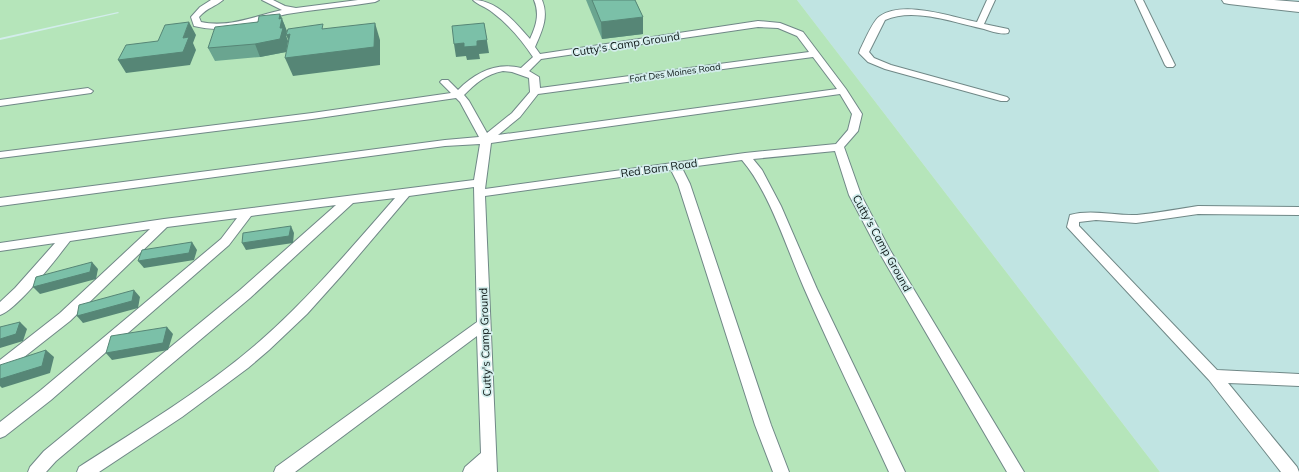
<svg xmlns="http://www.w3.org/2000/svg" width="1299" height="472" viewBox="0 0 1299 472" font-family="Mulish,sans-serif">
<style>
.built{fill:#c0e4e2}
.green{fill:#b5e5ba}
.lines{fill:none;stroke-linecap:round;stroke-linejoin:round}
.service-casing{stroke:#708887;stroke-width:2}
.minor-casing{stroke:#708887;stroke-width:2}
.service{fill:#fff;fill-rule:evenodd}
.minor{fill:#fff;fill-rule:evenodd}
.wall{fill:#6aa590}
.shaded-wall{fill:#568676}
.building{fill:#7bc0a8;stroke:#568676}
.labels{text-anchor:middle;stroke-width:3.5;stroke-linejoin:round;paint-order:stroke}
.far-street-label{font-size:9px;fill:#0d1716;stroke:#d3edec}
.street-label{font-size:11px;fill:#0d1716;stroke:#d3edec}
</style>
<rect width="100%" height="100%" fill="#d3edec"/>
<polygon class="built" points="797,0 1299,0 1299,472 1160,472"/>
<polygon class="green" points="0,0 797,0 1160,472 0,472 0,40 119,13 118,12 0,38"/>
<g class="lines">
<defs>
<g id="service">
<path d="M211,0H223C215,7 208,7 199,17L201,22C229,28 255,16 282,10L262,0H273L285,6L296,8L358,0H379L375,2C346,7 316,9 287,14C253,21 230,35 194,26L191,17L200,7Z"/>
<path d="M473,0C497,0 515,22 530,39C536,26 540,14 534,0H542C549,17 542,31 535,47L540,54L758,21L780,23L803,32L846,89L862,114L858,131L844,147L861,195L890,250L1024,472H1007L879,252L849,195L835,151L753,159L762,170L781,206L817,289L905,472H889C861,411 831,350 804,288C787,249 769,191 742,160L682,168L690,184L771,425L789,472H773L755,425L678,184L671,170L485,196L497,472H463L465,467L481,453L477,336L295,472H274L276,467L477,322L474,187L409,196L342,275L307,314L269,350L248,368L182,417L99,472H77L79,467C141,427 205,389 260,341C310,297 352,247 395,198L353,203L250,298L56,461L46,472H28L30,467L44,451L240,290L336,205L251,216L229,245L51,400L5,436L0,438V422L41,390L221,239L237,218L167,227L70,321L5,372L0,374V360L60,313L150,229L70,241C57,258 18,309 0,315V302L15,288L55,243L0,251V243L164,219L474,180L480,144L445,146L0,206V198L445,140L479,137L460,102L456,98L312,119L0,158V152L312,113L451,93L440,82L442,80H448L458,90C476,72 496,62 521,68L533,57C522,40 508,24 492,12C486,7 478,5 473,0ZM758,27L778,28L797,36L809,52L540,88L539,77L529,71L541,59ZM813,57L837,89L498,135L520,117L538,94ZM503,71L512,72L529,78L530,92L512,113L487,133L469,101L464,95C475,84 486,74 503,71ZM840,94L852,114L848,130L836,144L745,153L485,189L491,143Z"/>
<path d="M987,0H995L984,24L1008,29L1009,31L1008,33C1001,35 991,31 984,29C955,23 914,7 885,20L869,52L874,58L891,65L1007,97L1009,99L1007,101H1001L885,69L868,62L859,53L860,50C864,42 873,20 880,16C904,0 951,17 977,22Z"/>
<polygon points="1135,0 1143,0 1175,65 1173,67 1167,67 1165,65"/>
<polygon points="88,88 93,91 91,93 0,106 0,100"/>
<path d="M1198,206L1299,207V215L1198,214L1136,223L1096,220L1079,222V226L1217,370L1299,374V386L1228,383L1297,467L1299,472H1281L1209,380L1067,227L1070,215C1092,209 1115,216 1137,215C1157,213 1178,209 1198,206Z"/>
</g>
<polygon id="minor" points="1222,0 1274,0 1299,2 1299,12 1229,4 1224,3"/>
</defs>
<use href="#service" class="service-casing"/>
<use href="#minor" class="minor-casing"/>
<use href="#service" class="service"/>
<use href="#minor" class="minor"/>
</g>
<g class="wall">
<polygon points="586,0 635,0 643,17 643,34 602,39"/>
<polygon points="280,14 285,26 286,36 288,41 286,52 260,57 215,61 208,48 258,22"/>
</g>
<g class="shaded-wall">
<polygon points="280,14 287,31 286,36 288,41 286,52 260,57 255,44 280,28 279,19"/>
<polygon points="643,17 643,34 602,39 601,22"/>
<polygon points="189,22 196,35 193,43 196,50 190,65 126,73 118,60 183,38"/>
<polygon points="375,23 380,40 380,65 293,76 285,58"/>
<polygon points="484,23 489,53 479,54 480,59 467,60 466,56 456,57 454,44 477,41"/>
<polygon points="290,34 294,52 286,35"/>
<polygon points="291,226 294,233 293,243 246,250 242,243"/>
<polygon points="192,242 197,250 194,260 144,268 138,261"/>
<polygon points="92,262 98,269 96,279 40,294 33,287"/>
<polygon points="134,290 140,297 138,308 83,323 77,316"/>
<polygon points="20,322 27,329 23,341 0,348 0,339"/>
<polygon points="167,327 173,334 168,350 112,360 106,353"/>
<polygon points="46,350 54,357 50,373 2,388 0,386 0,379"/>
</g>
<g class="building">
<polygon points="592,0 635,0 643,17 601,22"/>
<polygon points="280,14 279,19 282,18 280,28 283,28 280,39 255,44 208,48 215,27 258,22 259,16"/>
<polygon points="189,22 183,38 189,37 183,52 118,60 126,45 158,41 165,25"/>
<polygon points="375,23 374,47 285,58 290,34 286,35 288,29 323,24 322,29"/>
<polygon points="484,23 487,40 477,41 477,46 464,47 464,43 454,44 452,26"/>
<polygon points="291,226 289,236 242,243 243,233"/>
<polygon points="192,242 189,253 138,261 142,250"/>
<polygon points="92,262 90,272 33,287 36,277"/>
<polygon points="134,290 132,301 77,316 79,305"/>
<polygon points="20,322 16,334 0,339 0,327"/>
<polygon points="167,327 163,343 106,353 111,336"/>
<polygon points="46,350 42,366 0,379 0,365"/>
</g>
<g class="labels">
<g class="far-street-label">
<text transform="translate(675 73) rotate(-8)" y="3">Fort Des Moines Road</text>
</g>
<g class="street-label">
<text transform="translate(626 44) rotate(-9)" y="4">Cutty's Camp Ground</text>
<text transform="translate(659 168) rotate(-8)" y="4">Red Barn Road</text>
<text transform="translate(882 243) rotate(61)" y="4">Cutty's Camp Ground</text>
<text transform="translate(485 342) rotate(-92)" y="4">Cutty's Camp Ground</text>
</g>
</g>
</svg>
